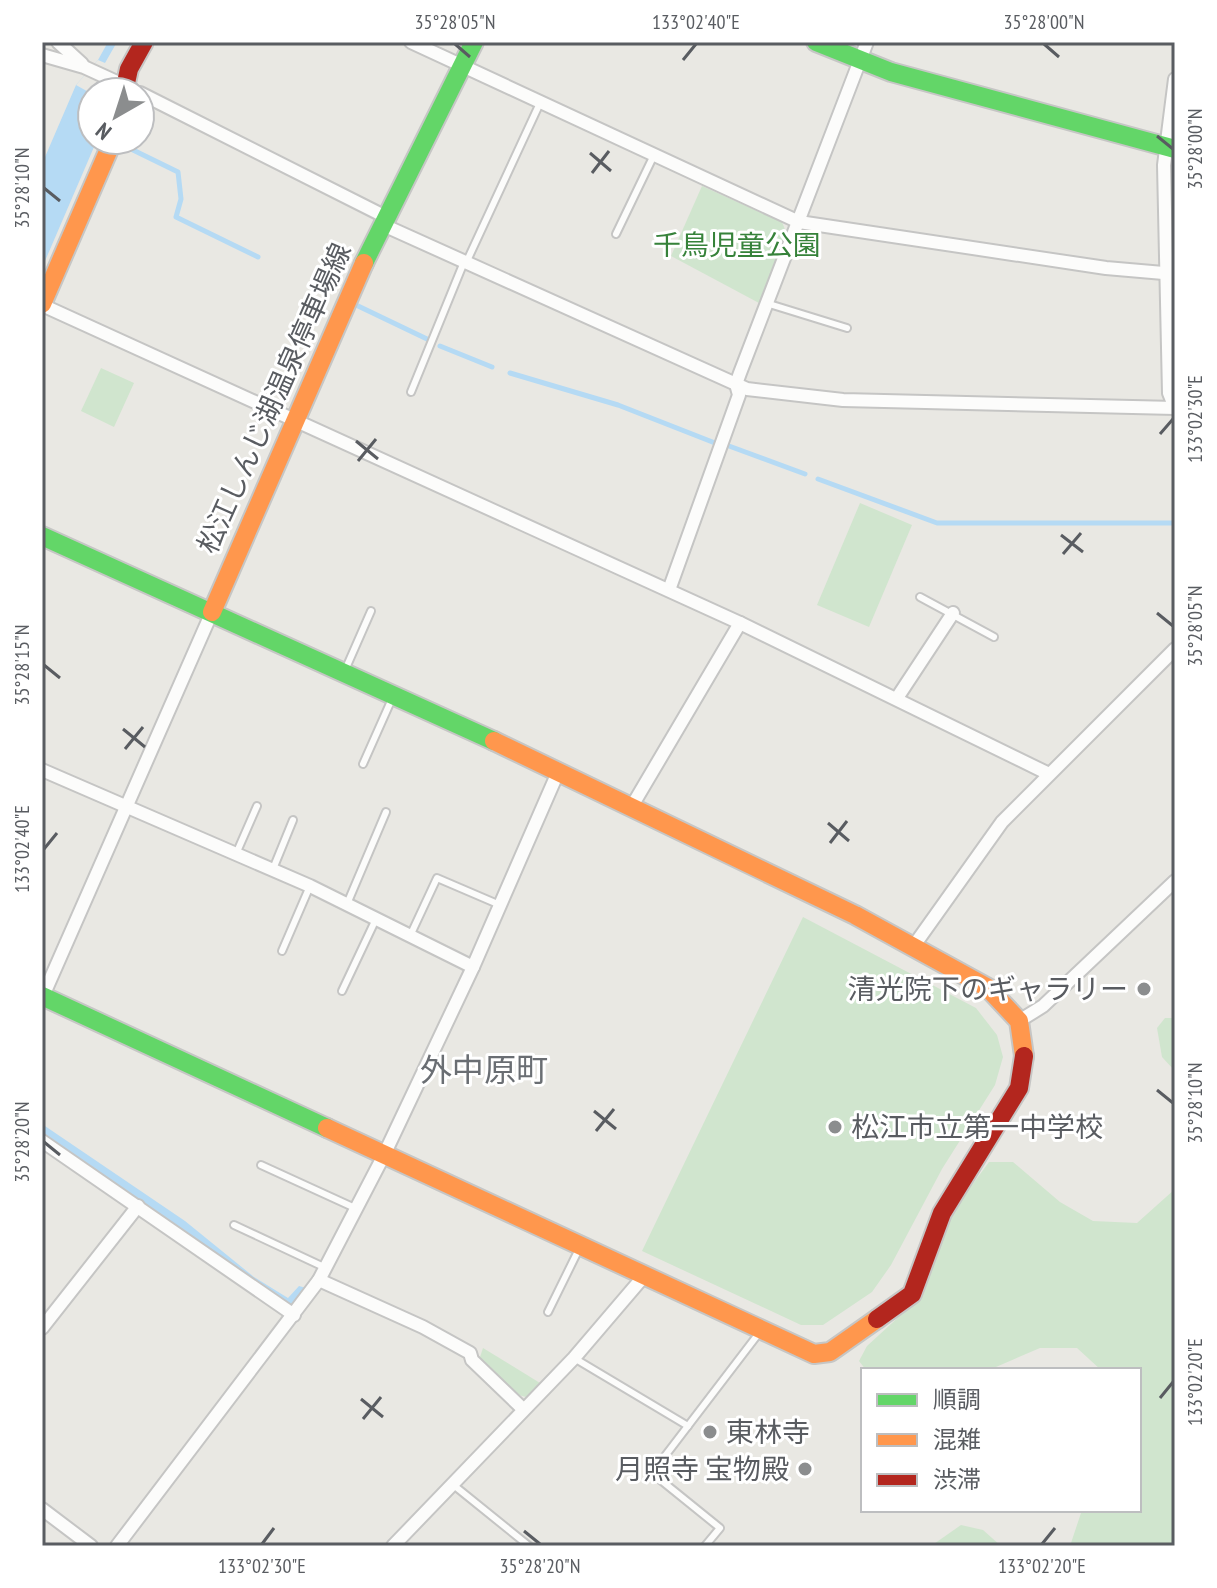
<svg xmlns="http://www.w3.org/2000/svg" width="1217" height="1588" viewBox="0 0 1217 1588" font-family="'PT Sans Narrow','Noto Sans JP',sans-serif">
<style>
.green{fill:#d0e5ce}
.water{fill:#b5daf4}
.pier{fill:#e9e8e3}
.lines{fill:none;stroke-linecap:round;stroke-linejoin:round}
.stream{stroke:#b5daf4;stroke-width:5}
.lane-casing{stroke:#c5c5c4;stroke-width:10}
.street-casing{stroke:#c5c5c4;stroke-width:16}
.fast-casing{stroke:#c6c6c5;stroke-width:22}
.slow-casing{stroke:#c6c6c5;stroke-width:22}
.jam-casing{stroke:#c6c6c5;stroke-width:22}
.lane{stroke:#fcfcfb;stroke-width:6}
.street{stroke:#fcfcfb;stroke-width:12}
.fast{stroke:#63d668;stroke-width:18}
.slow{stroke:#ff974d;stroke-width:18}
.jam{stroke:#b3261e;stroke-width:18}
.ticks{fill:none;stroke:#595c61;stroke-width:3}
.poi-dot{fill:#8b8d8e;stroke:#fff;stroke-width:3}
.labels{text-anchor:middle;stroke-width:6;stroke-linejoin:round;paint-order:stroke}
.park-label{font-size:28px;fill:#36823a;stroke:#fff}
.street-label{font-size:28px;fill:#595c61;stroke:#fff}
.poi-label{font-size:28px;fill:#595c61;stroke:#fff;text-anchor:end}
.quarter-label{font-size:32px;fill:#6a6e73;stroke:#fff}
.neatline{fill:none;stroke:#595c61;stroke-width:3}
.ticks-label{font-size:20px;text-anchor:middle;fill:#595c61}
</style>
<rect width="100%" height="100%" fill="#e9e8e3"/>
<g class="green">
<polygon points="702,186 782,222 786,232 759,303 671,256"/>
<polygon points="101,368 134,383 114,427 81,411"/>
<polygon points="860,503 912,525 869,627 817,605"/>
<polygon points="803,917 976,1008 997,1035 1003,1057 995,1085 942,1169 891,1265 872,1292 823,1325 801,1325 642,1251"/>
<polygon points="1165,1018 1175,1018 1175,1071 1162,1057 1157,1028"/>
<polygon points="989,1162 1013,1162 1060,1202 1093,1221 1137,1223 1175,1189 1174,1546 1070,1546 1082,1510 1139,1510 1139,1370 1101,1370 1077,1348 1040,1348 989,1370 866,1370 859,1361 867,1346 916,1301 928,1279 952,1212"/>
<polygon points="483,1348 540,1383 526,1397 515,1394 479,1360"/>
<polygon points="961,1525 983,1530 1001,1546 931,1546"/>
</g>
<g class="water">
<polygon points="108,42 117,42 105,63 105,92 92,92 92,140 97,140 42,268 42,164 76,85 98,60"/>
<polygon points="42,1124 185,1221 254,1277 288,1298 299,1286 306,1288 294,1304 286,1305 42,1135"/>
</g>
<polygon class="pier" points="98,60 105,63 105,92 92,94 76,85"/>
<g class="lines">
<g class="stream">
<polyline points="133,150 178,172 181,199 176,217 258,257"/>
<polyline points="356,305 427,339"/>
<polyline points="440,346 492,367"/>
<polyline points="510,373 618,405 715,443"/>
<polyline points="729,446 805,474"/>
<polyline points="818,479 937,523 1175,523"/>
</g>
<defs>
<g id="lane">
<polyline points="616,234 654,155"/>
<polyline points="466,263 540,103"/>
<polyline points="766,303 847,328"/>
<polyline points="411,392 464,262"/>
<polyline points="920,597 994,637"/>
<polyline points="346,668 371,611"/>
<polyline points="363,764 391,701"/>
<polyline points="236,854 257,806"/>
<polyline points="273,869 293,820"/>
<polyline points="347,904 386,812"/>
<polyline points="410,936 437,878 500,905"/>
<polyline points="282,951 310,886"/>
<polyline points="342,991 376,919"/>
<polyline points="261,1165 355,1208"/>
<polyline points="234,1225 326,1268"/>
<polyline points="548,1312 579,1249"/>
<polyline points="574,1358 688,1426"/>
<polyline points="451,1483 529,1546"/>
<polyline points="705,1546 720,1528 652,1473 759,1333"/>
</g>
<g id="street">
<polyline points="58,42 82,64"/>
<polyline points="411,42 799,222 1106,268 1175,274"/>
<polyline points="42,55 84,67 132,89"/>
<polyline points="140,93 384,216"/>
<polyline points="381,224 747,389 843,400 1175,408 1169,393 1164,165 1175,79"/>
<polyline points="42,305 740,623 1049,774"/>
<polyline points="669,590 739,395 736,384 740,373 867,42"/>
<polyline points="897,698 953,613"/>
<polyline points="42,770 310,886 473,967"/>
<polyline points="632,806 740,623"/>
<polyline points="913,947 1002,822 1175,649"/>
<polyline points="43,996 212,612"/>
<polyline points="1019,1021 1043,1006 1175,881"/>
<polyline points="42,1141 294,1315"/>
<polyline points="319,1280 423,1327 470,1353 472,1360 523,1409"/>
<polyline points="42,1328 138,1206"/>
<polyline points="42,1509 91,1546"/>
<polyline points="117,1546 319,1280 384,1155 473,967 559,770"/>
<polyline points="393,1546 574,1358 644,1276"/>
</g>
<g id="fast">
<polyline points="816,42 891,72 1175,149"/>
<polyline points="364,263 474,42"/>
<polyline points="42,536 494,741"/>
<polyline points="42,996 327,1128"/>
</g>
<g id="slow">
<polyline points="42,304 113,140"/>
<polyline points="212,612 364,263"/>
<polyline points="494,741 855,915 988,988 1019,1021 1024,1056"/>
<polyline points="327,1128 814,1354 830,1352 877,1319"/>
</g>
<g id="jam">
<polyline points="124,92 129,69 144,42"/>
<polyline points="877,1319 912,1294 942,1213 1019,1088 1024,1056"/>
</g>
</defs>
<use href="#lane" class="lane-casing"/>
<use href="#street" class="street-casing"/>
<use href="#fast" class="fast-casing"/>
<use href="#slow" class="slow-casing"/>
<use href="#jam" class="jam-casing"/>
<use href="#lane" class="lane"/>
<use href="#street" class="street"/>
<use href="#fast" class="fast"/>
<use href="#slow" class="slow"/>
<use href="#jam" class="jam"/>
</g>
<path class="ticks" d="M455,44L470,57M1044,44L1059,57M683,60L696,44M1157,136L1173,149M590,153L611,171M592,173L609,151M44,188L60,201M1160,434L1173,419M356,441L378,459M358,461L376,439M1061,535L1083,552M1063,554L1081,533M1157,613L1173,626M44,665L60,678M123,729L145,747M125,749L143,727M828,823L849,841M830,843L847,821M44,849L57,833M1157,1090L1173,1103M594,1111L616,1129M596,1131L614,1109M44,1142L60,1155M1160,1398L1173,1382M361,1399L383,1417M363,1419L381,1397M524,1531L540,1544M262,1544L274,1528M1042,1544L1055,1528"/>
<g class="poi-dot">
<circle cx="1144" cy="989" r="8"/>
<circle cx="835" cy="1127" r="8"/>
<circle cx="710" cy="1432" r="8"/>
<circle cx="805" cy="1469" r="8"/>
</g>
<g class="labels">
<g class="park-label">
<text x="737" y="255">千鳥児童公園</text>
</g>
<g class="street-label">
<text transform="translate(274 398) rotate(-66)" y="10">松江しんじ湖温泉停車場線</text>
</g>
<g class="poi-label">
<text x="1128" y="999">清光院下のギャラリー</text>
<text x="851" y="1137" text-anchor="start">松江市立第一中学校</text>
<text x="726" y="1442" text-anchor="start">東林寺</text>
<text x="789" y="1479">月照寺 宝物殿</text>
</g>
<g class="quarter-label">
<text x="484" y="1081">外中原町</text>
</g>
</g>
<rect width="1217" height="1588" fill="none" stroke="#ffffff" stroke-width="88"/>
<rect x="861" y="1368" width="280" height="144" fill="#ffffff" stroke="#bdbec0" stroke-width="2"/>
<rect x="877" y="1394" width="40" height="12" fill="#63d668" stroke="#bdbec0" stroke-width="2"/>
<text x="933" y="1408" font-size="24" fill="#595c61">順調</text>
<rect x="877" y="1434" width="40" height="12" fill="#ff974d" stroke="#bdbec0" stroke-width="2"/>
<text x="933" y="1448" font-size="24" fill="#595c61">混雑</text>
<rect x="877" y="1474" width="40" height="12" fill="#b3261e" stroke="#bdbec0" stroke-width="2"/>
<text x="933" y="1488" font-size="24" fill="#595c61">渋滞</text>
<g transform="translate(116 116) rotate(219)"><circle r="38" fill="#ffffff" stroke="#bdbec0" stroke-width="2"/>
<path d="M0-6L14 30L0 20L-14 30Z" fill="#8b8d8e"/>
<text y="-12" font-size="22" font-weight="bold" text-anchor="middle" fill="#595c61">N</text>
</g>
<rect x="44" y="44" width="1129" height="1500" class="neatline"/>
<g class="ticks-label">
<text x="455" y="29">35°28'05"N</text>
<text x="696" y="29">133°02'40"E</text>
<text x="1044" y="29">35°28'00"N</text>
<text transform="translate(1195 149) rotate(-90)" y="7">35°28'00"N</text>
<text transform="translate(22 188) rotate(-90)" y="7">35°28'10"N</text>
<text transform="translate(1195 419) rotate(-90)" y="7">133°02'30"E</text>
<text transform="translate(1195 626) rotate(-90)" y="7">35°28'05"N</text>
<text transform="translate(22 665) rotate(-90)" y="7">35°28'15"N</text>
<text transform="translate(22 849) rotate(-90)" y="7">133°02'40"E</text>
<text transform="translate(1195 1103) rotate(-90)" y="7">35°28'10"N</text>
<text transform="translate(22 1142) rotate(-90)" y="7">35°28'20"N</text>
<text transform="translate(1195 1382) rotate(-90)" y="7">133°02'20"E</text>
<text x="262" y="1573">133°02'30"E</text>
<text x="540" y="1573">35°28'20"N</text>
<text x="1042" y="1573">133°02'20"E</text>
</g>
</svg>
